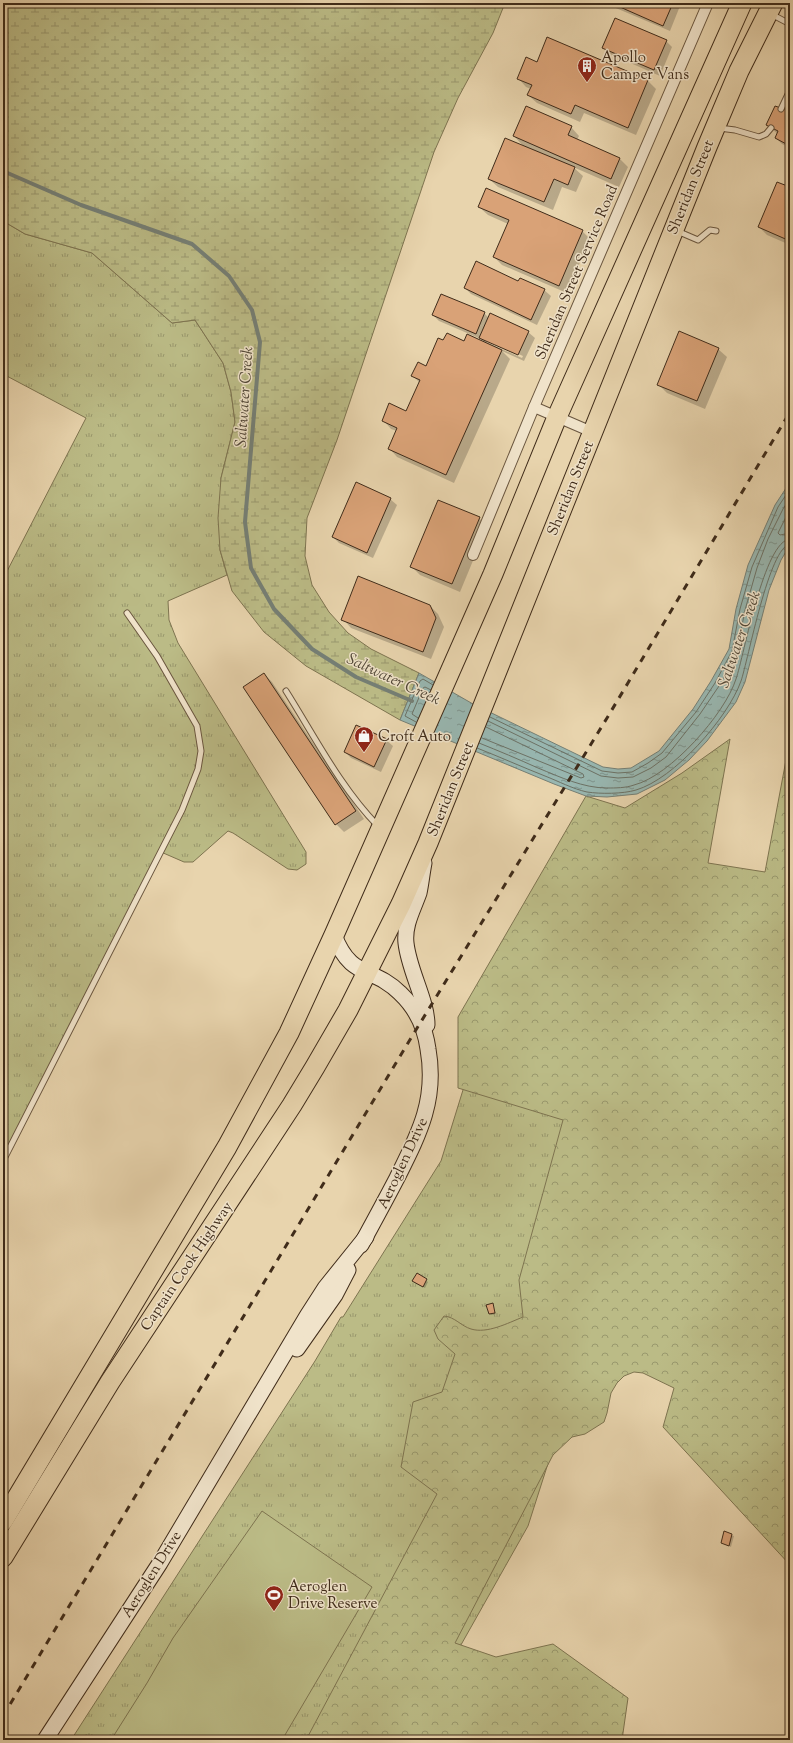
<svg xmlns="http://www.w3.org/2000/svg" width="793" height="1743" viewBox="0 0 793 1743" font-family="'Sorts Mill Goudy',serif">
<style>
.grass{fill:url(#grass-tufts);stroke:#7e7450}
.forest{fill:url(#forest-crowns);stroke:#7e7450}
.wetland{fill:url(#wetland-marsh);stroke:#7e7450}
.pitch{fill:#bbbb86;stroke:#7e7450}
.water{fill:url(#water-ripples);stroke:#757f75}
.shadow{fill:#0003;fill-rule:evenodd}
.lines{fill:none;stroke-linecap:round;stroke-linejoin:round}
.shore{stroke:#6c7266;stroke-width:1}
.stream{stroke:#757f75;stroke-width:4}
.building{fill:#d9a277;stroke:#402c1a}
.lane-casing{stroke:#6a563f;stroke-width:7}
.street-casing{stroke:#6a563f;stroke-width:12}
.secondary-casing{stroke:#402c1a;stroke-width:17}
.highway-casing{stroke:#402c1a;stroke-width:21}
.lane{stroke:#f0e3ca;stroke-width:5}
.street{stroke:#f0e3ca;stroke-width:10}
.secondary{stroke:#f0e3ca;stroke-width:15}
.highway{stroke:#e8d4ad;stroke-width:19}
.rail{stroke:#402c1a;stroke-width:3;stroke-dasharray:7 7;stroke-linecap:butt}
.labels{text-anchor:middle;stroke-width:3;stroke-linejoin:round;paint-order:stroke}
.poi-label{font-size:15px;fill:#402c1a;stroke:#f0e3ca;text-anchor:start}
.street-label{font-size:15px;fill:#402c1a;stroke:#f0e3ca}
.water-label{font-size:16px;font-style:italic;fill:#524838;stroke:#f0e3ca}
</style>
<defs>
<pattern id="grass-tufts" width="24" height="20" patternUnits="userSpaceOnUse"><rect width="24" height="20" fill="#bbbb86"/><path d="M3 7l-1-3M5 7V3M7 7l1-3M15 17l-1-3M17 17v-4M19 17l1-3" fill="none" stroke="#99986d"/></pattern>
<pattern id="forest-crowns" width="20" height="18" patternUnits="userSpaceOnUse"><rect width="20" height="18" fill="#bbbb86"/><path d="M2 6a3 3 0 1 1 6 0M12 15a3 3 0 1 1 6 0" fill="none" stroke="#99986d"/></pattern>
<pattern id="wetland-marsh" width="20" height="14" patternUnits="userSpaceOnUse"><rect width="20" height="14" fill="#bbbb86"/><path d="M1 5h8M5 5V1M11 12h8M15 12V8" fill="none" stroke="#99986d"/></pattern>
<pattern id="water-ripples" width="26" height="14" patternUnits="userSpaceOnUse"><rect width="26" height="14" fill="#98b7b1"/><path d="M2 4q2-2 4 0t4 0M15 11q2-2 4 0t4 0" fill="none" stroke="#7d958f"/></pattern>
</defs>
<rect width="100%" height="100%" fill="#e8d4ad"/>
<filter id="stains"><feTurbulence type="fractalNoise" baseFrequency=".005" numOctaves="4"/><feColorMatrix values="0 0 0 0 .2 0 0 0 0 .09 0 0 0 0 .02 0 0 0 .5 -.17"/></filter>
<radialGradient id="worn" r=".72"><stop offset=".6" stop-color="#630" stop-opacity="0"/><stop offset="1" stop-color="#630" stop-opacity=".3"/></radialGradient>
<g class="grass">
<polygon points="3,221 25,234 92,253 172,323 195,320 223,363 231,392 235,422 221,478 220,550 227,575 168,601 169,620 178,643 306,852 306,864 297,870 288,869 233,833 228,831 193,862 184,862 161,852 3,1161 3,579 86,418 3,374"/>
<polygon points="467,1077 610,1108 568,1401 528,1526 444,1675 411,1740 71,1740 315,1361 341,1317 343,1317 441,1161"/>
</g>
<g class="forest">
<path d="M730,739L708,863L765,872L786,760L790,753V1565L663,1427L674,1388L643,1373L634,1372L624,1376L617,1383L611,1393L607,1413L604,1422L585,1434L572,1437L553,1455L455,1643L496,1657L553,1644L628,1698L622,1740H306L437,1494L401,1467L413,1402L442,1392L455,1354L438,1339L434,1330L444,1316C455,1317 461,1326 471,1329C487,1334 508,1323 523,1317L519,1280L563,1120L458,1088V1017L586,796L625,808L682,773Z"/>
<polygon points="790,1627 790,1740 783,1740 786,1735"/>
</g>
<polygon class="wetland" points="3,3 505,3 493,33 458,98 434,152 337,440 307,518 305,556 312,585 329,612 348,633 371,649 419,673 400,720 306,666 264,632 232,591 220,550 218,518 221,478 235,422 231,392 223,363 195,320 172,323 92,253 25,234 3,221"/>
<polygon class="pitch" points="262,1511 372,1587 282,1740 111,1740 147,1683 173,1638"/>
<polygon class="water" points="790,482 790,545 781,560 769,590 745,682 736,702 707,741 689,760 665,780 637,794 607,797 586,796 554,784 400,720 419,673 473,704 603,767 618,769 631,768 659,751 693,709 711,681 729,649 736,609 748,565 775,505"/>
<g class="shadow">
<polygon points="604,3 677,3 680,6 670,31"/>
<polygon points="548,38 648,81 656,89 636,135 584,113 580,122 537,103 528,95 531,89 526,87 518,78 537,63"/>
<polygon points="666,41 672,47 660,76 610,54 604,48"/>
<polygon points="790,113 790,148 782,144 776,138 778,134 767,125"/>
<polygon points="571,127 579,136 577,140 619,158 628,167 619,187 573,167 583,176 576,192 562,187 553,210 498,187 489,179 525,148 514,136"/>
<polygon points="790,188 790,245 767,235 759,227"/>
<polygon points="479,207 582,231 590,239 567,293 502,265 494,257 508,224 488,215"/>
<polygon points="519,283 544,290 551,296 537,325 471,294 465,288"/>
<path d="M484,313L489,318L528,332L535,338L524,361L502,351L510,359L454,483L397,457L389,448L397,431L391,429L383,420L407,412L420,383L413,376L426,367L444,342L485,343L481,339L439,321L433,315ZM486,340L523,356L522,358L486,342Z"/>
<polygon points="718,349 727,357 705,409 667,393 658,384"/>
<polygon points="390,499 397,505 373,558 339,543 333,537"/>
<polygon points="479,518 487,527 460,592 420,575 412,567"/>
<polygon points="430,606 438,614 444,627 431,659 351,628 343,619"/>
<polygon points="264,674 272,682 364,819 344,832 336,824"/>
<polygon points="386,740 393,746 381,772 351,758 345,752"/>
<polygon points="417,1275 428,1282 425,1288 415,1283"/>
<polygon points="492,1305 496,1314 491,1315 490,1314"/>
<polygon points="725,1533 734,1536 731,1547 722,1543"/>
</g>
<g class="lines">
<g class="shore">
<polyline points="790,509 778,533 780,535 790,533"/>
<polyline points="490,717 602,771 618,773 632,772 648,763 662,753 696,712 715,683 732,651 740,609 752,567 778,507 790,489"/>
<polyline points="418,718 412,714 423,688 425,687 431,690"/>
<polyline points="488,721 601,776 618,778 633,777 651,768 666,757 700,714 719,686 737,652 745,610 757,568 768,539 783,509 790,498"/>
<polyline points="416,722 405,716 420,681 423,679 433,685"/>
<polyline points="482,738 581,778 584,777 583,774 486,727"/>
<path d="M479,743C499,751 518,759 538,768C560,777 583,788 607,788C615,788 626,788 634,785C670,776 725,714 736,679C744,656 764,540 790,539"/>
<path d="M477,748C500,757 522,767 545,776C558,781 573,789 587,792C600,794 623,794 636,790C674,779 728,718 741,681C748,661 769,546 790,544"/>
</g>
<polyline class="stream" points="3,171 81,205 192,244 229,276 252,310 260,342 245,522 251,568 274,609 312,649 356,677 412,701"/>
</g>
<g class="building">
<polygon points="611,3 673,3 663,26"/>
<polygon points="615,18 667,40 654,70 602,48"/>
<polygon points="547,37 648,80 628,128 575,105 571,114 527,95 532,85 517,79 526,57 537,62"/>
<polygon points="526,106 572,126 568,135 620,158 611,179 513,136"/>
<polygon points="775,106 790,111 790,146 775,138 778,131 766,125"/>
<polygon points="505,138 575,167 568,185 554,179 544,202 488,179"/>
<polygon points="777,182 790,187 790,241 758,227"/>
<polygon points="486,188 583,230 559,286 493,257 509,220 478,207"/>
<polygon points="476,261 518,281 520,278 545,289 531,320 464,288"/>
<polygon points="441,294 485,312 476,334 432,315"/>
<polygon points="490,313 529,331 518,355 479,338"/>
<polygon points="679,331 719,348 697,401 657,385"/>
<polygon points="447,333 464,341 467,334 502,350 446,475 388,449 397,428 382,421 389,403 406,411 420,380 411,376 418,362 426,366 438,338 443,340"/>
<polygon points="356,482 391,498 367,553 332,537"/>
<polygon points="438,500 480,517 452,584 410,567"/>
<polygon points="358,576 430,605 436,618 423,652 341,620"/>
<polygon points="264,673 356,811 335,825 243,687"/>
<polygon points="356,725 387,739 374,767 344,752"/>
<polygon points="417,1273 427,1279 423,1287 412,1281"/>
<polygon points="493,1303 495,1313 489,1314 486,1305"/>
<polygon points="724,1531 732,1534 729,1546 721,1543"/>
</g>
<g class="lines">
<defs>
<g id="lane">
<polyline points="771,14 790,24"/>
<polyline points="781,109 790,90"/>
<polyline points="719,128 735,130 759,137 766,134 771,128"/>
<polyline points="677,231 698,240 710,230 716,231"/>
<path d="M286,691C315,737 340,787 378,826"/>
<polyline points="3,1161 182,810 198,769 201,751 197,726 157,656 127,613"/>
</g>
<g id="street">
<polyline points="534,407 592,432"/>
<polyline points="473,555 534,407 708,3"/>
</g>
<g id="secondary">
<path d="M424,863C422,873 421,884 419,893C413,910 404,925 406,943C409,971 427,1000 427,1025"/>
<path d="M334,935C351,980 373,966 400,993C416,1008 425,1027 428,1049C437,1100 419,1134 397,1178C385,1201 373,1223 361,1245"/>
<polyline points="297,1349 335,1295 348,1270"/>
<polyline points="45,1740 160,1563 307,1316 325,1288 366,1237"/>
</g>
<g id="highway">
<polyline points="3,1521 227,1147 289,1033 334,935 493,574 557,417 742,3"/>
<polyline points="3,1557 110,1382 292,1105 315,1067 348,1010 401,904 428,843 707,147 739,71 773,3"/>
</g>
</defs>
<use href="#lane" class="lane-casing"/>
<use href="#street" class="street-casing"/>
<use href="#secondary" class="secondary-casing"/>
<use href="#highway" class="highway-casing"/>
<use href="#lane" class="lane"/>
<use href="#street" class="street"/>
<use href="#secondary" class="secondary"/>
<use href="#highway" class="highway"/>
<polyline class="rail" points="3,1716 411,1038 607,718 790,412"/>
</g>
<defs>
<symbol id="building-pin" viewBox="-11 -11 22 30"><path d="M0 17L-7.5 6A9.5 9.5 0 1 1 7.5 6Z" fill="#8f2418" stroke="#f0e3ca"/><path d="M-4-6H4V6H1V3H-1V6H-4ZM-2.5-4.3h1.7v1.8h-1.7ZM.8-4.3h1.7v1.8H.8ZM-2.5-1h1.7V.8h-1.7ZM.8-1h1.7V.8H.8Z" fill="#fff"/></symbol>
<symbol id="shop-pin" viewBox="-11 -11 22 30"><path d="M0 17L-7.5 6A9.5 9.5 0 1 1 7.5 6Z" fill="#8f2418" stroke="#f0e3ca"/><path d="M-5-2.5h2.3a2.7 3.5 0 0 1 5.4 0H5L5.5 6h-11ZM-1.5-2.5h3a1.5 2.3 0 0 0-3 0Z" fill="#fff"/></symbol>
<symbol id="stadium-pin" viewBox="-11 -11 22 30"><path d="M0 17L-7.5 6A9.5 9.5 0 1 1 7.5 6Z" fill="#8f2418" stroke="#f0e3ca"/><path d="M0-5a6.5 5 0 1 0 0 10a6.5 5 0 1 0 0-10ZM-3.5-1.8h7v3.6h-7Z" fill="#fff"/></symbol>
</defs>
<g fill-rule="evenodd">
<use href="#building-pin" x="576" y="55" width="22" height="30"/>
<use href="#shop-pin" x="353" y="725" width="22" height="30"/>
<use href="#stadium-pin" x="263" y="1584" width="22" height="30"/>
</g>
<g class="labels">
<g class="poi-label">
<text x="601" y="62">Apollo<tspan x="601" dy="17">Camper Vans</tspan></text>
<text x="378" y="741">Croft Auto</text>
<text x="288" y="1591">Aeroglen<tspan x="288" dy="17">Drive Reserve</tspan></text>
</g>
<g class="street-label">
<text transform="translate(690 187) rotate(-68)" y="5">Sheridan Street</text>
<text transform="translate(576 272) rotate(-67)" y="5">Sheridan Street Service Road</text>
<text transform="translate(570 488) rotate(-68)" y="5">Sheridan Street</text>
<text transform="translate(450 789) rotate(-68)" y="5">Sheridan Street</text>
<text transform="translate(402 1163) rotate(-65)" y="5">Aeroglen Drive</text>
<text transform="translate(186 1266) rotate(-56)" y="5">Captain Cook Highway</text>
<text transform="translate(151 1574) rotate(-58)" y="5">Aeroglen Drive</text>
</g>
<g class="water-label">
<text transform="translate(243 397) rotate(-86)" y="6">Saltwater Creek</text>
<text transform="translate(738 639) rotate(-71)" y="6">Saltwater Creek</text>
<text transform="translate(394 678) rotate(25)" y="6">Saltwater Creek</text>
</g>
</g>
<rect width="793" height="1743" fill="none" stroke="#e8d4ad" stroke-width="16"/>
<rect x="4" y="4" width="785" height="1735" fill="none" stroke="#402c1a" stroke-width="2"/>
<rect x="8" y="8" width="777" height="1727" fill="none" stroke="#402c1a"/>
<rect width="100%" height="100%" filter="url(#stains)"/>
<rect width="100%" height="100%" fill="url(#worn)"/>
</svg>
